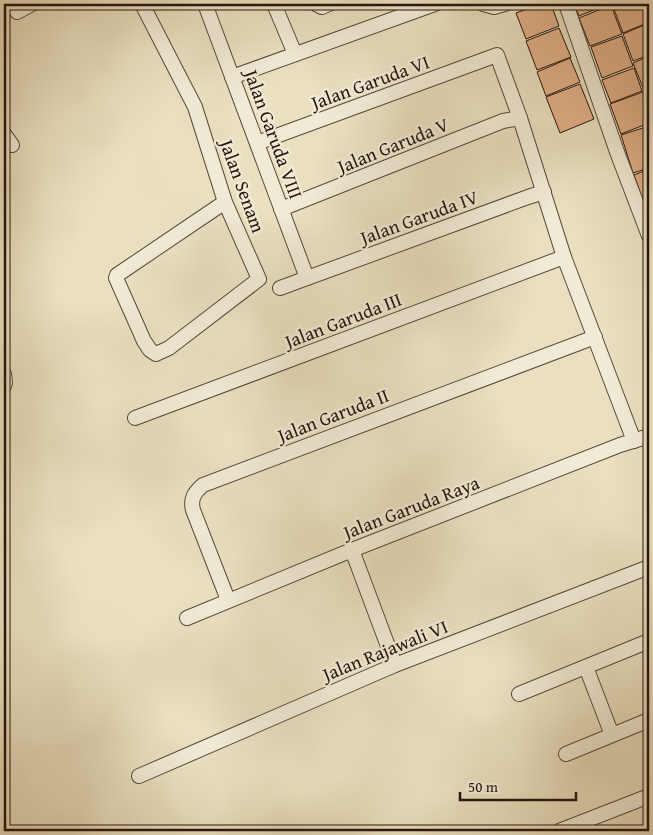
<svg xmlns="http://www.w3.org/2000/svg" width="653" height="835" viewBox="0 0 653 835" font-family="'Gentium Book Plus',serif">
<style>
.building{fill:#e1b089;stroke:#26150d}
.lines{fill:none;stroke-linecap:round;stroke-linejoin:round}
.street-casing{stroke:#57483a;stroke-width:16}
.street{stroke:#f1ebd6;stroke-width:14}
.labels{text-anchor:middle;stroke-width:4.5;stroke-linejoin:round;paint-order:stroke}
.street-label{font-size:19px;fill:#26150d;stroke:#f1ebd6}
</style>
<rect width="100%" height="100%" fill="#eae0c0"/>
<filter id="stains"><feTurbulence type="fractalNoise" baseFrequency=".004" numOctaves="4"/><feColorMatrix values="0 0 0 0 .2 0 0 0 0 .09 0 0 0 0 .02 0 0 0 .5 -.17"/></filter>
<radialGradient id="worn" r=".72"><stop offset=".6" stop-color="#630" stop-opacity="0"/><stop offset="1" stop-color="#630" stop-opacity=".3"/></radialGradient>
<g class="building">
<polygon points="541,4 551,4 559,26 526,39 516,13"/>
<polygon points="574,4 608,4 579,16"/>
<polygon points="612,4 649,4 649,22 623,33"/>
<polygon points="611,5 622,34 590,46 579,18"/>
<polygon points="649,23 649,55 633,61 623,34"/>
<polygon points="559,28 571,57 537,70 526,41"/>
<polygon points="622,36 633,66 602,78 591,47"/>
<polygon points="649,56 649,88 644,90 633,63"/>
<polygon points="570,58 580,82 546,96 537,72"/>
<polygon points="634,68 642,91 611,103 602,80"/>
<polygon points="580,84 594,119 560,133 546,97"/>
<polygon points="643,92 649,109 649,123 621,134 610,104"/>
<polygon points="649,126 649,168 633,173 621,135"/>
<polygon points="649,169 649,196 642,198 634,175"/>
</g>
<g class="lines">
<defs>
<g id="street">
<polyline points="142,4 195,107 225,202 259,279 169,348 156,354 150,350 144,341 116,278 117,275 225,202"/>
<polyline points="205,4 307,278"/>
<polyline points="274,4 295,54"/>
<polyline points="316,4 322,7 329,4"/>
<polyline points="483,4 494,7 505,4"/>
<polyline points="566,4 617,152 649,236"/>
<polyline points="17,12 32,4"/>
<polyline points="232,77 435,4"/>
<polyline points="4,134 12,145"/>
<polyline points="257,143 497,55 520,118 564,257 634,441"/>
<polyline points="281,209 503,121 520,118"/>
<polyline points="280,288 528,197 544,192"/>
<polyline points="4,374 5,383 4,386"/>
<polyline points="135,418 564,257"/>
<polyline points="352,550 395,665"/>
<path d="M228,600L193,510C190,498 195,492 203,485L595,337"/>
<polyline points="187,618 352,550 620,445 649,436"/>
<polyline points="586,667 612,735"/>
<polyline points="519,694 649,641"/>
<polyline points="566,754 649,720"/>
<polyline points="139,776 395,665 649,567"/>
<polyline points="559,831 649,796"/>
</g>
</defs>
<use href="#street" class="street-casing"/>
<use href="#street" class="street"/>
</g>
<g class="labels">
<g class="street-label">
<text transform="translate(370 82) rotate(-20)" y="7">Jalan Garuda VI</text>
<text transform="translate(274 134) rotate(70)" y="7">Jalan Garuda VIII</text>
<text transform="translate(393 145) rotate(-22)" y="7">Jalan Garuda V</text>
<text transform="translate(243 186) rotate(70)" y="7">Jalan Senam</text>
<text transform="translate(419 217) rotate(-20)" y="7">Jalan Garuda IV</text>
<text transform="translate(343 320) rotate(-21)" y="7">Jalan Garuda III</text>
<text transform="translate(333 415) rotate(-21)" y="7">Jalan Garuda II</text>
<text transform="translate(411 507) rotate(-21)" y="7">Jalan Garuda Raya</text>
<text transform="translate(385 650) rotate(-22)" y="7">Jalan Rajawali VI</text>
</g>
</g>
<rect width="653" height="835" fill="none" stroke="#eae0c0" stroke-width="20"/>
<rect x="5" y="5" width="643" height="825" fill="none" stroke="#26150d" stroke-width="2.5"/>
<rect x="10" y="10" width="633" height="815" fill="none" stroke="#26150d"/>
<path d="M460 792v8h116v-8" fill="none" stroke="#26150d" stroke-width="2.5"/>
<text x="468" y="792" font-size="15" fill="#26150d" stroke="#f1ebd6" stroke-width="4" paint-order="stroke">50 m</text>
<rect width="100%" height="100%" filter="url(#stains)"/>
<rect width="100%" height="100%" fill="url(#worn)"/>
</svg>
